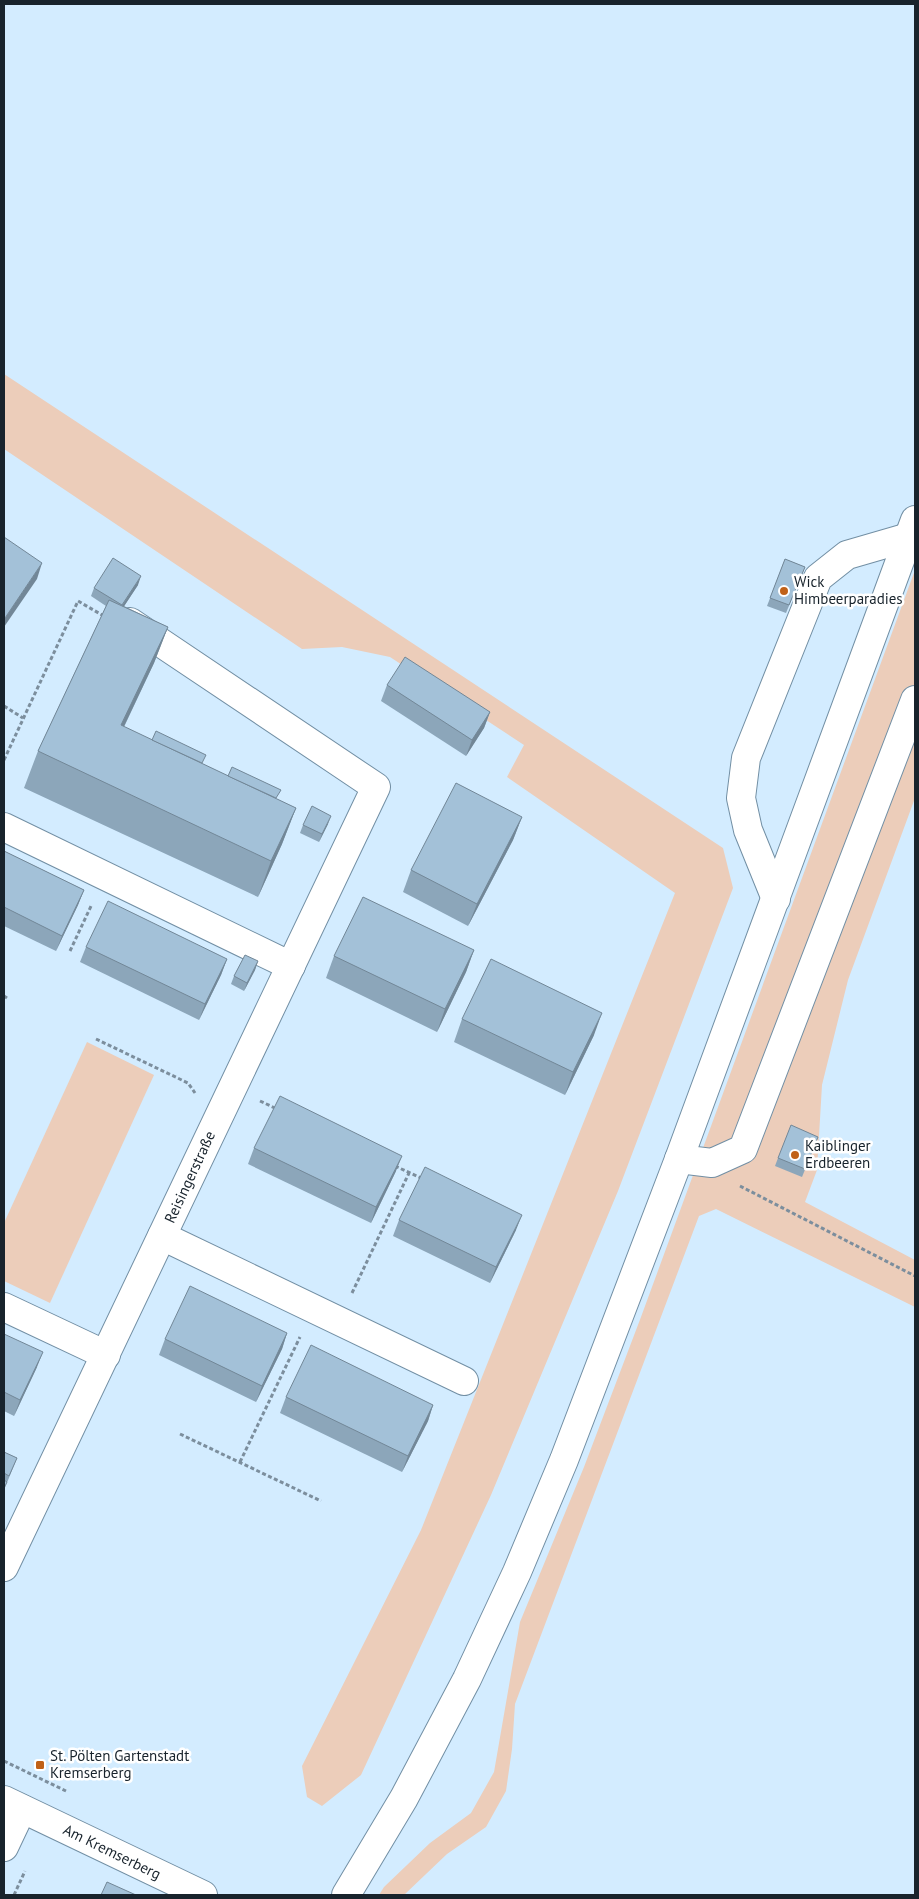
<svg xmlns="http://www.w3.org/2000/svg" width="919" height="1899" viewBox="0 0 919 1899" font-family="'PT Sans',sans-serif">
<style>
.green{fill:#eccdba}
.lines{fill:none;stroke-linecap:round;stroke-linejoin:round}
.minor-casing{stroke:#728fa4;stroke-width:30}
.major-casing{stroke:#728fa4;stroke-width:30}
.path{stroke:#7c8e9d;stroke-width:3;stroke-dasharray:4 2.5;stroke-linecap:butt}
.minor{stroke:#fff;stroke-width:28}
.major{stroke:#fff;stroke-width:28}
.wall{fill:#8ca6ba}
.shaded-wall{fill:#728797}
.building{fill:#a3c1d8;stroke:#728797}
.poi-dot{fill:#c06117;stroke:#fff;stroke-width:2}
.labels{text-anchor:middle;stroke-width:5;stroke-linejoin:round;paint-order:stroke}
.poi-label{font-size:15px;fill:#18232c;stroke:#fff;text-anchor:start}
.street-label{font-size:15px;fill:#18232c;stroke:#fff}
</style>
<rect width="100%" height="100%" fill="#d3ecff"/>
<g class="green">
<polygon points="4,374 723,848 733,888 618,1191 491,1495 361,1775 322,1806 307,1797 302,1766 421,1530 675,893 507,777 524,745 390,657 342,647 302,649 4,449"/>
<polygon points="915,570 915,798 848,980 822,1085 817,1170 805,1202 915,1260 915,1307 716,1209 699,1216 515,1704 512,1749 506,1791 486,1827 447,1854 404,1895 379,1895 384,1887 430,1843 471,1813 494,1772 520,1622 584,1467 641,1317"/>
<polygon points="87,1042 154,1075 50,1303 4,1281 4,1223"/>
</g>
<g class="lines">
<defs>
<g id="minor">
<polyline points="4,827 291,966"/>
<polyline points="776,899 748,830 741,798 746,758 818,578 847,555 909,537"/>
<polyline points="679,1159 712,1163 743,1149 915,700"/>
<polyline points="162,1236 464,1381"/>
<polyline points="4,1307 106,1355"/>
<polyline points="4,1567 376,787 130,622"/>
<polyline points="4,1800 203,1895"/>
<polyline points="4,1847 22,1809"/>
</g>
<polyline id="major" points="346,1895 404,1798 467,1679 517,1572 564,1460 679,1159 915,520"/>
</defs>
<use href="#minor" class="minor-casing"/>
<use href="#major" class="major-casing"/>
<g class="path">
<polyline points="4,706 23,718"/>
<polyline points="4,760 78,601 102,615"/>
<polyline points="70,951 92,904"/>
<polyline points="4,996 7,998"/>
<polyline points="96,1039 188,1083 195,1093"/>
<polyline points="260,1101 277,1109"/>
<polyline points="395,1166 423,1179"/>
<polyline points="740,1186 915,1276"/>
<polyline points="352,1293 409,1173"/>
<polyline points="180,1434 321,1501"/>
<polyline points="240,1462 300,1337"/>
<polyline points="4,1761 66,1791"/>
<polyline points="14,1895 25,1871"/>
</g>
<use href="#minor" class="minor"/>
<use href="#major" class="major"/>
</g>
<g class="wall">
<polygon points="785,559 805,567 786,613 767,606"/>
<polygon points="138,585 124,606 168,627 154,663 124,727 296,808 282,844 258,897 24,788 38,751 106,606 91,596 94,588"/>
<polygon points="387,685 490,712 484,728 466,756 381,701"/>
<polygon points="522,817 513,840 468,926 403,892 411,870"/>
<polygon points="328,824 319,842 300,833 303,825"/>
<polygon points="4,851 84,890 78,905 56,951 4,926"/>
<polygon points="86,947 227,959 221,975 199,1020 80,962"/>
<polygon points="474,950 466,972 437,1032 326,978 334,956"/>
<polygon points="258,961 255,970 244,991 231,984 234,976"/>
<polygon points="462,1019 594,1035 565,1095 454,1042"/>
<polygon points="815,1145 802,1177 775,1166 778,1158"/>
<polygon points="254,1148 396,1171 371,1223 248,1164"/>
<polygon points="399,1220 516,1230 490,1283 393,1236"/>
<polygon points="287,1333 282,1349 256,1402 159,1355 165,1339"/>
<polygon points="4,1334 37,1367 14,1416 4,1411"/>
<polygon points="286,1397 433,1405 428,1421 402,1472 280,1413"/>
<polygon points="4,1452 17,1458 4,1490"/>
</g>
<g class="shaded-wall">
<polygon points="42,563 37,579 4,627 4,622 5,618"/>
<polygon points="141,576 138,585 119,614 122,606"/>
<polygon points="168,627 154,663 107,762 121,725"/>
<polygon points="490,712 484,728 466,756 472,740"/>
<polygon points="296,808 282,844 258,897 271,861"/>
<polygon points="331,816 328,824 319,842 322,834"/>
<polygon points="522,817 513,840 468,926 477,904"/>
<polygon points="84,890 78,905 56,951 62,936"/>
<polygon points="474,950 466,972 437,1032 445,1009"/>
<polygon points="227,959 221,975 199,1020 205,1004"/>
<polygon points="258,961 255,970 244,991 247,983"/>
<polygon points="602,1013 594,1035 565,1095 573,1072"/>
<polygon points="402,1156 396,1171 371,1223 376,1207"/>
<polygon points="522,1215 516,1230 490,1283 496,1267"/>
<polygon points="287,1333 282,1349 256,1402 262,1386"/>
<polygon points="43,1352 37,1367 14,1416 20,1400"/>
<polygon points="433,1405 428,1421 402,1472 408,1456"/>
</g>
<g class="building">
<polygon points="4,537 42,563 5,618 4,617"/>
<polygon points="113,558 141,576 122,605 94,588"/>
<polygon points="785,559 805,567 789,605 770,598"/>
<polygon points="109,600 168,627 121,725 296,808 271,861 38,751"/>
<polygon points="405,657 490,712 472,740 387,685"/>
<polygon points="156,731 206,755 202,763 152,740"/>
<polygon points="232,767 281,790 276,798 228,776"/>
<polygon points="456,783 522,817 477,904 411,870"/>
<polygon points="312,806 331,816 322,834 303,825"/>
<polygon points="4,851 84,890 62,936 4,907"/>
<polygon points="363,897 474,950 445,1009 334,956"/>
<polygon points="108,901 227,959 205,1004 86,947"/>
<polygon points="245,955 258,961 247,983 234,976"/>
<polygon points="491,959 602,1013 573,1072 462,1019"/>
<polygon points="280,1096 402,1156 376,1207 254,1148"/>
<polygon points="791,1125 818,1137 805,1169 778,1158"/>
<polygon points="425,1167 522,1215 496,1267 399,1220"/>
<polygon points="190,1286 287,1333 262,1386 165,1339"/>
<polygon points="4,1334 43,1352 20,1400 4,1392"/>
<polygon points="311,1345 433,1405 408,1456 286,1397"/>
<polygon points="4,1452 17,1458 9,1476 4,1473"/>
<polygon points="4,1480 7,1482 4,1488"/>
<polygon points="107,1882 136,1895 101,1895"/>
</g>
<g class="poi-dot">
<circle cx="784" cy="591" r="5"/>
<circle cx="795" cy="1155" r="5"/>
<rect x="35" y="1760" width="10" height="10" rx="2.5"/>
</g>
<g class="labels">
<g class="poi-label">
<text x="794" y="587">Wick<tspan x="794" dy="17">Himbeerparadies</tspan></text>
<text x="805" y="1151">Kaiblinger<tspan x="805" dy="17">Erdbeeren</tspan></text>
<text x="50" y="1761">St. Pölten Gartenstadt<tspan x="50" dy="17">Kremserberg</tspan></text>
</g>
<g class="street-label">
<text transform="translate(190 1177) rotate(-65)" y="5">Reisingerstraße</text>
<text transform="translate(112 1852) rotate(26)" y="5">Am Kremserberg</text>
</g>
</g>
<rect width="919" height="1899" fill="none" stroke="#18232c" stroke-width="10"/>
</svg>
